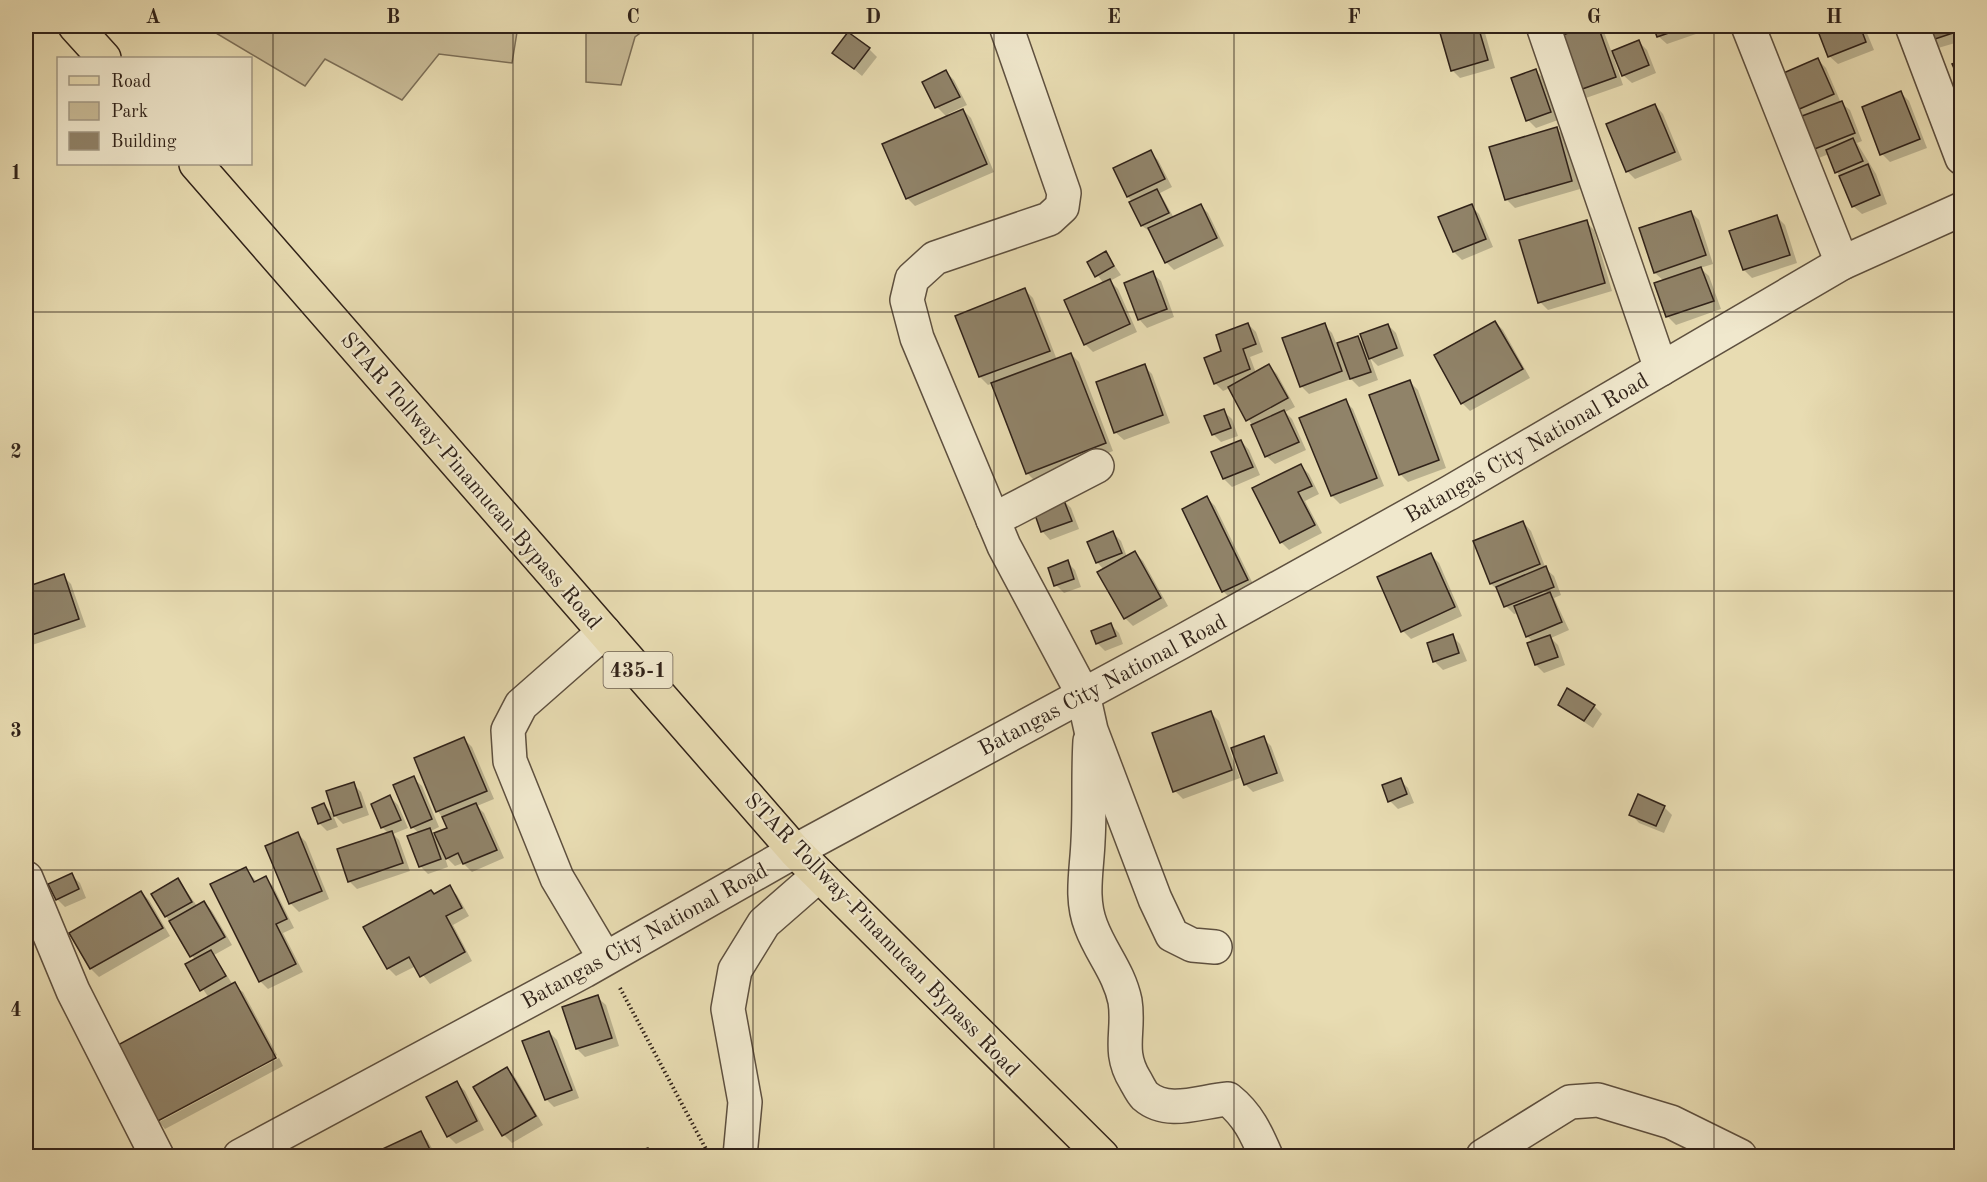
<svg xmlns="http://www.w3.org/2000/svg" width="1987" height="1182" viewBox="0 0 1987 1182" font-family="'Old Standard TT',serif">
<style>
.green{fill:#c9bc98;stroke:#7c6f58;stroke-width:1.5}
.shadow{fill:#0003}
.building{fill:#908369;stroke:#302219;stroke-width:1.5}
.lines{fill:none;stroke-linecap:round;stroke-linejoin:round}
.minor-casing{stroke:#5e503f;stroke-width:36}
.major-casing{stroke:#302219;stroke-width:36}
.path{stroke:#302219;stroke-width:4;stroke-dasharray:1.5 3;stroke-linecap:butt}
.minor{stroke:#f0e8cd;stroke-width:33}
.major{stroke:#e8dcb2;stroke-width:33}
.grid{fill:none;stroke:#302219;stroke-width:1.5;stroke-opacity:0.55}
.labels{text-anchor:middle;stroke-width:4.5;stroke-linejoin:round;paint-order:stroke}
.shield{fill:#f0e8cd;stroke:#6a5d4f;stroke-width:1.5}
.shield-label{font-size:21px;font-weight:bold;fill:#302219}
.street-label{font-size:22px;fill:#302219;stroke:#f0e8cd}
.neatline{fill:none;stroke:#302219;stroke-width:2}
.grid-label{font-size:20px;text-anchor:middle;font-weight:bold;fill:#302219}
</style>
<rect width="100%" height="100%" fill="#e8dcb2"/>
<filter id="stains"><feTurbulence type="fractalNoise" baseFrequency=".00333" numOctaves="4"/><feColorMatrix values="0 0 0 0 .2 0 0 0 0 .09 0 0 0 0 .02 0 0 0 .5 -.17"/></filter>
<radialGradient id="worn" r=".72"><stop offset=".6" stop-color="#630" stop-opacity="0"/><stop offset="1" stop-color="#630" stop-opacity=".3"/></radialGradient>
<g class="green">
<polygon points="72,26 518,26 512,63 439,54 402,100 325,59 305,86 216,33"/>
<polygon points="586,26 650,26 635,37 621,85 586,82"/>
</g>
<g class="shadow">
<polygon points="1439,26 1483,26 1495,68 1460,78 1452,70"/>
<polygon points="1592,26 1597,26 1604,32 1612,53 1639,42 1647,50 1656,73 1632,83 1623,75 1616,58 1614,59 1623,85 1583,99 1556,39"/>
<polygon points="1655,26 1719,26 1667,44 1658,36"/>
<polygon points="1818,26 1864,26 1874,50 1838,64 1829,56"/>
<polygon points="1925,26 1962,26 1962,41 1938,48 1930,40"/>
<polygon points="869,49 877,57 862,76 834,52"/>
<polygon points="1818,60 1826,68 1841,103 1850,110 1862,141 1857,143 1876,174 1887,204 1862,214 1853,206 1829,154 1816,159 1789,113"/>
<polygon points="1536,71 1544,79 1558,120 1536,128 1528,120"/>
<polygon points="946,72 954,80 967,105 948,114 949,116 963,110 971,118 994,172 915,206 907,198 947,117 937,107 924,82"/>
<polygon points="1901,93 1909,101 1927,148 1890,162 1882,154"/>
<polygon points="1655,105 1663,114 1682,160 1635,179 1627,171"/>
<polygon points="1556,128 1564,136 1580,189 1515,208 1507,200 1491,148"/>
<polygon points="1150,152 1158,160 1172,187 1160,193 1174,218 1200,205 1208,213 1224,246 1174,270 1166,262 1152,233 1142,226 1133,202 1128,197"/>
<polygon points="1471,206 1479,214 1493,247 1462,260 1454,252 1440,218"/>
<polygon points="1691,212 1699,220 1713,264 1700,268 1709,276 1721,309 1676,325 1668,317 1656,284 1664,281 1655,273"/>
<polygon points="1777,217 1785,225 1797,263 1752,278 1744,270 1731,232"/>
<polygon points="1586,222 1594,230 1612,291 1548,310 1540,302"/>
<polygon points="1106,253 1121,275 1110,281 1118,289 1137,332 1093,352 1085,344 1104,284 1089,263"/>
<polygon points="1152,273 1161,281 1174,317 1147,328 1139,319"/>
<polygon points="1025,290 1033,298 1057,360 1071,354 1079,362 1113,451 1035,481 1027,473 993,383 988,385 980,377 957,316"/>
<polygon points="1495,322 1503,330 1530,378 1470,411 1462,403"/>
<polygon points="1248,324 1256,332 1263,352 1250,357 1256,373 1269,366 1277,374 1295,407 1285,412 1292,419 1306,450 1275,464 1266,456 1252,425 1230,388 1223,391 1215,383 1223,352"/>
<polygon points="1324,325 1332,333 1337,345 1358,338 1366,346 1388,325 1396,333 1404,356 1378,366 1370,358 1378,380 1359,387 1351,379 1309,394 1301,386"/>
<polygon points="1144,366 1152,374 1170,423 1124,440 1115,432"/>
<polygon points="1410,382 1418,390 1446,468 1408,482 1400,474"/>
<polygon points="1345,401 1353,409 1384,486 1340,504 1332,496"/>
<polygon points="1223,411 1232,419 1238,436 1221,442 1213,434"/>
<polygon points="1241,441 1249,450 1260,475 1232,487 1224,479 1213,453"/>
<polygon points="1301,466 1309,474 1319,494 1305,501 1322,533 1289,550 1281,542"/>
<polygon points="1207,498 1215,506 1255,588 1231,599 1223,591"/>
<polygon points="1063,500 1071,508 1079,529 1050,540 1042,531"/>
<polygon points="1523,522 1531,531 1546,569 1554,576 1561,595 1554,598 1569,630 1551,638 1558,645 1565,665 1544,673 1536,665 1529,644 1534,643 1527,636 1518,613 1514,614 1506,606 1500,592 1491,584 1475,542"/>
<polygon points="1113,533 1121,541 1127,557 1135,553 1143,561 1168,606 1133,626 1125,618 1104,570 1097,562"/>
<polygon points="1431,555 1439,563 1462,616 1411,639 1403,631"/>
<polygon points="1067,562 1075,570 1081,587 1064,593 1056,585"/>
<polygon points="63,576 71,584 86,627 26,647 26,588"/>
<polygon points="1111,625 1119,633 1123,644 1105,651 1097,643"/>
<polygon points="1452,636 1460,644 1467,661 1443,670 1435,662 1428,644"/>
<polygon points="1559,705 1594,706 1602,714 1593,728"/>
<polygon points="1211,713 1219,721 1240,778 1183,799 1175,791"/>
<polygon points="1263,738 1271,746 1284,781 1253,792 1245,784"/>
<polygon points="464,739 472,747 494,799 477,806 484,813 504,858 472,872 463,863 455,866 444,855 448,867 428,874 420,866 419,833 412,827 413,778 422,786 439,827 431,831 435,835 449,829 438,811"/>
<polygon points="1400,780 1408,788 1414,803 1398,809 1390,801"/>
<polygon points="353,784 361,792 369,815 343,824 335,816"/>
<polygon points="390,797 398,805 408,828 393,834 399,840 410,871 357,889 349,881 388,833 382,827"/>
<polygon points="324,805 332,813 338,827 327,831 319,823"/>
<polygon points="1664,807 1672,815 1664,833 1639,823 1631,814"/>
<polygon points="298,834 306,842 329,899 299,912 291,904 267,847"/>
<polygon points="246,869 257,882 265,878 273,886 294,928 283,933 303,972 268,989 260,981"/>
<polygon points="71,875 80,883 86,898 65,907 57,899"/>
<polygon points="178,879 197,906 204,902 212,911 232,945 214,955 233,985 243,992 277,1055 158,1121 118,1047 209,998 187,965 195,960 166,916"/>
<polygon points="449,887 457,895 469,916 453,925 472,961 430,984 416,966 396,976 388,968 434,896"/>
<polygon points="141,892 149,900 170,936 99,977 91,969 71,933"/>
<polygon points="597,997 606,1005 619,1046 585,1057 577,1049"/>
<polygon points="549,1032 557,1040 579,1098 554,1107 546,1099"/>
<polygon points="279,1058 283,1066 165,1129 159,1122"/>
<polygon points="507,1069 515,1077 543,1125 512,1143 504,1135 475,1088"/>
<polygon points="457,1083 465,1091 484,1130 456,1144 448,1136"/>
<polygon points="420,1133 428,1141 436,1156 382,1156 380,1152"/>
<polygon points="648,1149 655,1156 629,1156"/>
<polygon points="545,1152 549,1156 532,1156"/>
</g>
<g class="building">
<polygon points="1438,26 1478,26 1488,60 1451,71"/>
<polygon points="1588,26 1598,26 1616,77 1574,92 1554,38"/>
<polygon points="1653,26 1689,26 1657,37"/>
<polygon points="1816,26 1860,26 1866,42 1828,57"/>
<polygon points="1924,26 1962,26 1962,30 1929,41"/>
<polygon points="848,32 870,48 854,69 832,53"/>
<polygon points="1639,40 1649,65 1622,76 1612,51"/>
<polygon points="1818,58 1834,94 1788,114 1772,78"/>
<polygon points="1962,60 1962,86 1952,64"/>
<polygon points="1536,69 1551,112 1526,121 1511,78"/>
<polygon points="946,70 960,97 935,108 922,82"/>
<polygon points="1901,91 1920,139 1880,155 1862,107"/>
<polygon points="1842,101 1855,133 1807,152 1794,119"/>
<polygon points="1655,104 1675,152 1626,172 1606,124"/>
<polygon points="963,109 987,164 906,199 882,144"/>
<polygon points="1557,127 1572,181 1505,200 1489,147"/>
<polygon points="1853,138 1863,161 1835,173 1826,150"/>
<polygon points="1151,150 1165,179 1127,197 1113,168"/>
<polygon points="1868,164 1880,195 1852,207 1839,176"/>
<polygon points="1157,189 1169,213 1141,226 1129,202"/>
<polygon points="1201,204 1217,238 1165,263 1148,228"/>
<polygon points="1472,204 1486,239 1453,252 1438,217"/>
<polygon points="1691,211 1706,255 1654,273 1639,228"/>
<polygon points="1777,215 1790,255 1743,270 1729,231"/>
<polygon points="1587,220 1605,283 1538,303 1519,240"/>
<polygon points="1106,251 1114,266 1095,277 1087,262"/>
<polygon points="1701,267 1714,301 1666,317 1654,283"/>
<polygon points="1153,271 1167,309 1138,320 1124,283"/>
<polygon points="1110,279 1130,324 1084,345 1064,300"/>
<polygon points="1025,288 1050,351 979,377 955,316"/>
<polygon points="1495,321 1523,369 1461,404 1434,355"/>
<polygon points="1248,323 1256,344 1243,349 1250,369 1214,384 1204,358 1221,351 1216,335"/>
<polygon points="1325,323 1342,371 1300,387 1282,338"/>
<polygon points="1388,324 1397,348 1369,359 1360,334"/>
<polygon points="1358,336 1371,372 1350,379 1337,343"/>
<polygon points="1071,353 1106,443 1026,474 991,383"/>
<polygon points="1145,364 1163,415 1114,433 1096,382"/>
<polygon points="1269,364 1288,398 1246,421 1228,387"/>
<polygon points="1410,380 1439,460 1399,475 1369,395"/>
<polygon points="1346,399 1377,478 1331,496 1299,418"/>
<polygon points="1224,409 1231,428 1212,435 1204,416"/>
<polygon points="1284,410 1299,442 1265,457 1251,425"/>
<polygon points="1241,440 1253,467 1223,479 1211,452"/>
<polygon points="1301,464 1312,486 1298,492 1315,525 1280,543 1252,488"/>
<polygon points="1207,496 1248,580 1222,592 1182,509"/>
<polygon points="1063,498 1072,521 1041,532 1033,509"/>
<polygon points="1523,521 1540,564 1490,584 1473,541"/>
<polygon points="1113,531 1122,553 1096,563 1087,542"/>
<polygon points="1135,551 1161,598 1124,619 1097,572"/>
<polygon points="1431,553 1455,607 1401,632 1377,577"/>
<polygon points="1068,560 1074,579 1054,586 1048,568"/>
<polygon points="1546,566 1554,587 1504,607 1496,587"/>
<polygon points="64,574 79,619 26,637 26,587"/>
<polygon points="1550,592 1562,622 1526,637 1514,606"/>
<polygon points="1111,623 1116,636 1096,644 1091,631"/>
<polygon points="1453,634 1459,653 1433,662 1427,643"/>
<polygon points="1550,635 1558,657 1535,665 1527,643"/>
<polygon points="1567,688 1595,705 1584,721 1558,705"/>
<polygon points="1211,711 1232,770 1173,792 1152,733"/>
<polygon points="1264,736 1277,773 1244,785 1231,748"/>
<polygon points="464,737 487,791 436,812 414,758"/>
<polygon points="414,776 432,819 411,828 393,785"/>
<polygon points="1401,778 1407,794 1388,802 1382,785"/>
<polygon points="354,782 362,807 334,816 326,791"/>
<polygon points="1638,794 1665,806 1656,826 1629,815"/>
<polygon points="390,795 401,820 381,828 371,804"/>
<polygon points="324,803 331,819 318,824 312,808"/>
<polygon points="476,803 497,850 463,864 458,853 446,859 434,833 447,828 442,817"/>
<polygon points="430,828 441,859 419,867 407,836"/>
<polygon points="392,831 403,863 348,882 337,849"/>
<polygon points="298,832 322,891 289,904 265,846"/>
<polygon points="246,867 254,882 266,876 287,919 276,924 296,964 259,982 210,884"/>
<polygon points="72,873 79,889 56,900 48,884"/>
<polygon points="178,878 192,902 165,917 151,894"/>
<polygon points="450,885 462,908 446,916 465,952 420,977 409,957 387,969 363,927 431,890 434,894"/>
<polygon points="141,891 163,928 90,969 69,933"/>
<polygon points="204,901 225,937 190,957 169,921"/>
<polygon points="211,950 226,976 200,991 185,964"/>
<polygon points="235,982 276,1058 156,1122 116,1046"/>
<polygon points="598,995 612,1038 576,1049 562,1007"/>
<polygon points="549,1031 572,1090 545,1100 522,1041"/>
<polygon points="507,1067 536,1116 502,1136 473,1087"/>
<polygon points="457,1081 477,1121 447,1137 426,1097"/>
<polygon points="421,1131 433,1156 381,1156 378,1151"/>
<polygon points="648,1148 652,1156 625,1156"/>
</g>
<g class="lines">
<defs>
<g id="minor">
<polyline points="1006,26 1064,193 1062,207 1049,219 935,258 912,279 907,300 917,338 1004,546 1083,694 1091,730 1155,899 1172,935 1192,945 1215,947"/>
<polyline points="1543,26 1661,369"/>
<polyline points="1748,26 1842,263"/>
<polyline points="1912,26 1962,158"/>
<polyline points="993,520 1097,466"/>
<path d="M1090,741C1088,774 1090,808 1088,841C1087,870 1080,898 1091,926C1101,953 1119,972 1125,1001C1130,1031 1117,1051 1135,1080C1138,1085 1141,1092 1145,1096C1168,1116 1201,1101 1228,1099C1248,1115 1256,1133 1266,1156"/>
<polyline points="26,878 73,991 157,1156"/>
<polyline points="604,957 557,878 510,761 508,730 521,705 604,632"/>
<polyline points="240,1156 584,971 795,851 1181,642 1449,493 1842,263 1962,209"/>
<polyline points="740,1156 745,1102 728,1009 735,970 764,923 819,875"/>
<polyline points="1483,1156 1570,1102 1598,1100 1671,1122 1740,1156"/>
</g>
<g id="major">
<polyline points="75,26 104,58"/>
<polyline points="196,164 795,851 1102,1156"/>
</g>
</defs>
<use href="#minor" class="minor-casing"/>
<use href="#major" class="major-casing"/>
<polyline class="path" points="620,988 707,1151"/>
<use href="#minor" class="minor"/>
<use href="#major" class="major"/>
</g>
<path class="grid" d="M273,26V1156M513,26V1156M753,26V1156M994,26V1156M1234,26V1156M1474,26V1156M1714,26V1156M26,312H1962M26,591H1962M26,870H1962"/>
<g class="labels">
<rect class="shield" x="603.5" y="652" width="69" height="36" rx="4.5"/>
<g class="shield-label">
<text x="638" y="677">435-1</text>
</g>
<g class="street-label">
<text transform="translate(1526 447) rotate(-30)" y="8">Batangas City National Road</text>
<text transform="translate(472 480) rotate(49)" y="8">STAR Tollway-Pinamucan Bypass Road</text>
<text transform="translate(1102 684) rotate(-28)" y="8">Batangas City National Road</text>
<text transform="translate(883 934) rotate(46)" y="8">STAR Tollway-Pinamucan Bypass Road</text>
<text transform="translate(644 935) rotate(-29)" y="8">Batangas City National Road</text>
</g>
</g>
<rect width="1987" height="1182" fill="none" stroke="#e8dcb2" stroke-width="66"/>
<rect x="57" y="57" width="195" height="108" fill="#f0e8cd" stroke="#a39985" stroke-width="1.5"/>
<rect x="69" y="76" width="30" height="9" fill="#e8dcb2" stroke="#a39985" stroke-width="1.5"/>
<text x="111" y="87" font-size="18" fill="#302219">Road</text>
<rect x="69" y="102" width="30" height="18" fill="#c9bc98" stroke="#a39985" stroke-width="1.5"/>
<text x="111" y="117" font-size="18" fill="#302219">Park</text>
<rect x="69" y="132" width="30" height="18" fill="#908369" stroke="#a39985" stroke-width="1.5"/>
<text x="111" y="147" font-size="18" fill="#302219">Building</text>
<rect x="33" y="33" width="1921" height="1116" class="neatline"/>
<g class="grid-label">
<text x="153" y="23">A</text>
<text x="393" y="23">B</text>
<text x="633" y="23">C</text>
<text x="873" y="23">D</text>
<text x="1114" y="23">E</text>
<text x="1354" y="23">F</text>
<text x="1594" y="23">G</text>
<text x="1834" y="23">H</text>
<text x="16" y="179">1</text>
<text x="16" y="458">2</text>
<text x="16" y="737">3</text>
<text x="16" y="1016">4</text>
</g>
<rect width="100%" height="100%" filter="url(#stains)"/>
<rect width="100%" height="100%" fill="url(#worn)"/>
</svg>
